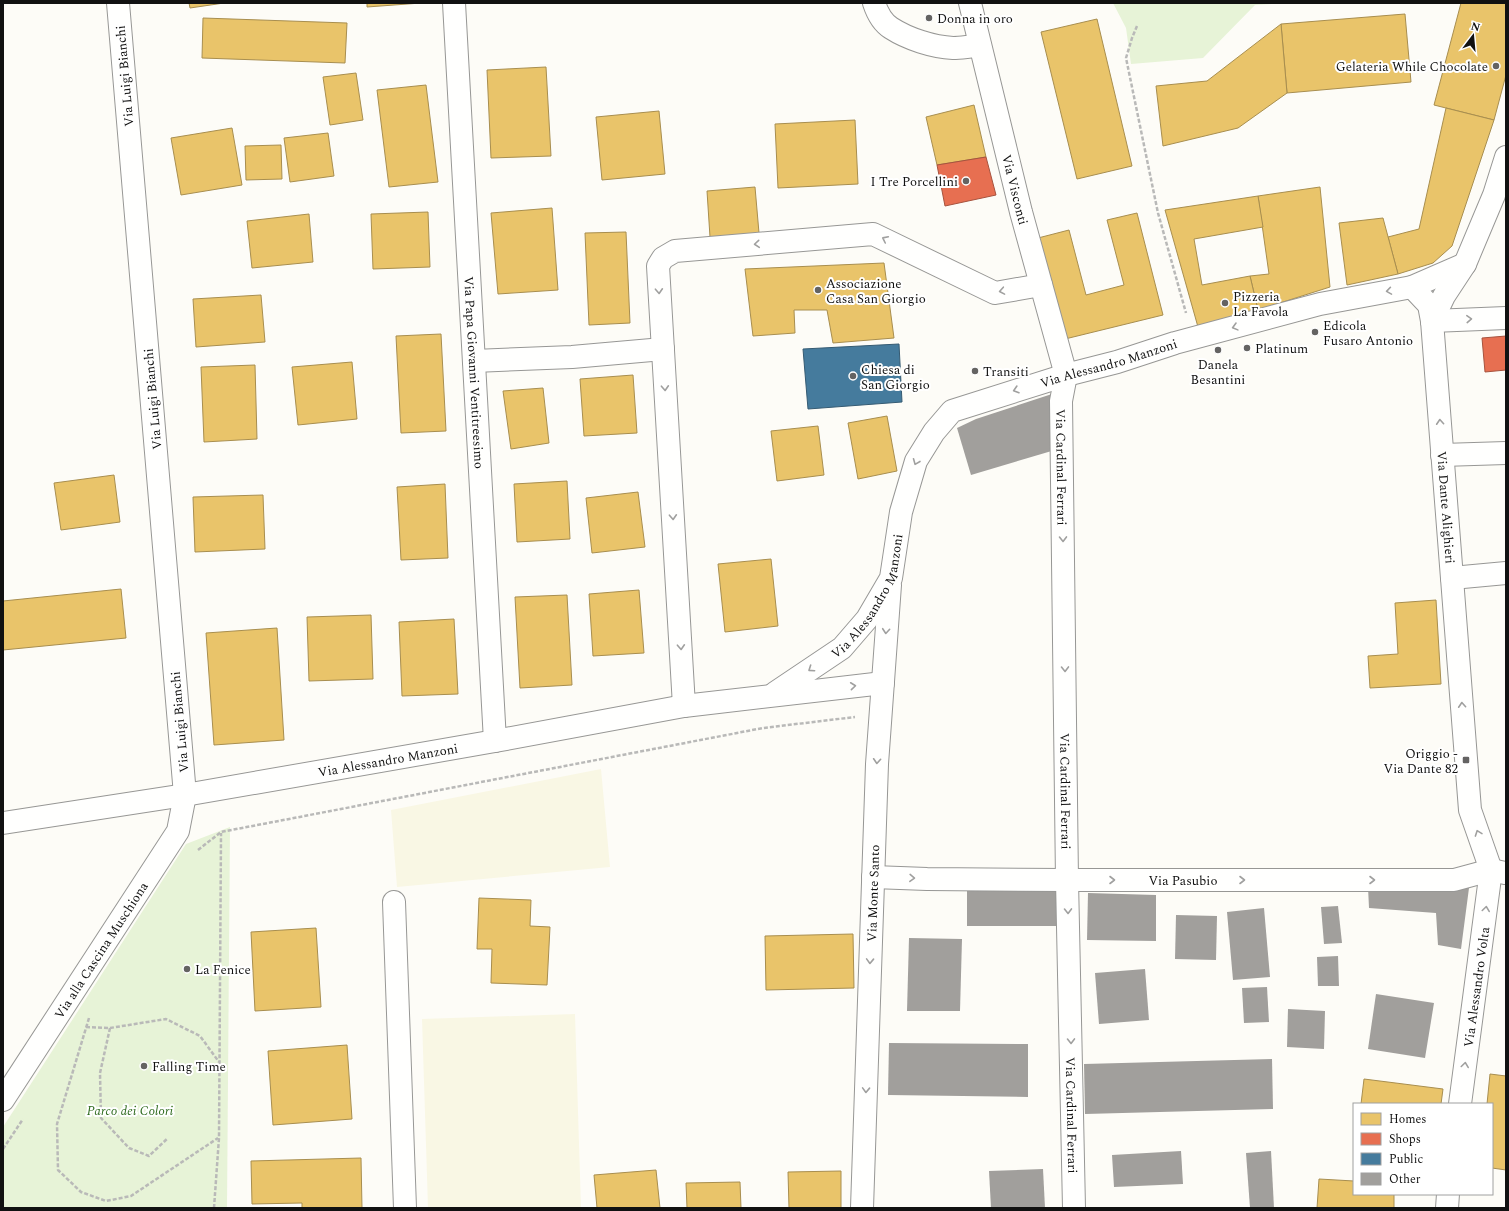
<svg xmlns="http://www.w3.org/2000/svg" width="1509" height="1211" viewBox="0 0 1509 1211" font-family="Spectral,serif">
<style>
.farmland{fill:#f9f7e4}
.green{fill:#e7f3d7}
.homes{fill:#e9c46a;stroke:#a88e4f}
.shops{fill:#e76f51;stroke:#a7533e}
.public{fill:#457b9d;stroke:#355b73}
.building{fill:#a19f9c}
.lines{fill:none;stroke-linecap:round;stroke-linejoin:round}
.minor-casing{stroke:#979795;stroke-width:24}
.path{stroke:#b9b9b8;stroke-width:2.5;stroke-dasharray:4 2;stroke-linecap:butt}
.minor{stroke:#fffffe;stroke-width:22}
.oneway{stroke:#a0a09f}
.poi-dot{fill:#646362;stroke:#fff;stroke-width:1.5}
.labels{text-anchor:middle;stroke-width:4;stroke-linejoin:round;paint-order:stroke}
.poi-label{font-size:13px;fill:#111;stroke:#fff;text-anchor:start}
.street-label{font-size:13px;fill:#111;stroke:#fff}
.park-label{font-size:13px;font-style:italic;fill:#2f6b1f;stroke:#fff}
</style>
<rect width="100%" height="100%" fill="#fdfcf7"/>
<g class="farmland">
<polygon points="601,769 610,867 397,887 391,810"/>
<polygon points="575,1014 581,1208 428,1208 422,1019"/>
</g>
<g class="green">
<polygon points="1113,3 1287,3 1255,5 1203,58 1131,64 1126,28"/>
<polygon points="230,827 227,1208 3,1208 3,1127 186,844"/>
</g>
<g class="homes">
<polygon points="189,3 224,3 190,8"/>
<polygon points="367,3 421,3 367,7"/>
<polygon points="1461,3 1506,3 1506,75 1494,120 1434,105"/>
<polygon points="1405,14 1411,82 1287,93 1281,24"/>
<polygon points="203,18 347,23 345,63 202,58"/>
<polygon points="1097,19 1132,166 1077,179 1041,32"/>
<polygon points="1281,24 1287,93 1238,128 1163,146 1156,86 1207,81"/>
<polygon points="546,67 551,156 491,158 487,70"/>
<polygon points="356,73 363,120 330,125 323,77"/>
<polygon points="426,85 438,182 389,187 377,90"/>
<polygon points="974,105 986,157 937,165 926,117"/>
<polygon points="1446,108 1494,120 1452,246 1433,263 1398,274 1388,237 1419,229"/>
<polygon points="659,111 665,174 602,180 596,117"/>
<polygon points="855,120 858,184 778,188 775,124"/>
<polygon points="232,128 242,185 181,195 171,138"/>
<polygon points="328,133 334,176 290,182 284,138"/>
<polygon points="281,145 282,179 246,180 245,146"/>
<polygon points="755,187 759,233 710,237 707,191"/>
<polygon points="1320,187 1330,287 1258,310 1250,276 1269,274 1258,196"/>
<polygon points="1258,196 1263,227 1194,239 1202,285 1250,276 1258,310 1198,327 1165,210"/>
<polygon points="552,208 558,290 498,294 491,213"/>
<polygon points="428,212 430,267 373,269 371,214"/>
<polygon points="1137,213 1163,315 1065,339 1038,238 1069,230 1086,295 1124,285 1107,220"/>
<polygon points="309,214 313,262 252,268 247,221"/>
<polygon points="1383,218 1398,274 1347,285 1339,223"/>
<polygon points="626,232 630,323 589,325 585,233"/>
<polygon points="884,263 894,338 833,343 827,310 794,310 795,333 753,336 745,269"/>
<polygon points="261,295 265,342 196,347 193,299"/>
<polygon points="441,334 446,431 401,433 396,336"/>
<polygon points="352,362 357,419 298,425 292,367"/>
<polygon points="255,365 257,439 204,442 201,367"/>
<polygon points="633,375 637,433 584,436 580,379"/>
<polygon points="543,388 549,443 511,449 503,391"/>
<polygon points="887,416 897,471 858,479 848,423"/>
<polygon points="818,426 824,475 777,481 771,431"/>
<polygon points="114,475 120,522 61,530 54,483"/>
<polygon points="567,481 570,539 517,542 514,484"/>
<polygon points="445,484 448,558 401,560 397,487"/>
<polygon points="638,492 645,547 592,553 586,498"/>
<polygon points="263,495 265,549 195,552 193,497"/>
<polygon points="771,559 778,626 725,632 718,564"/>
<polygon points="121,589 126,638 3,650 3,601"/>
<polygon points="639,590 644,653 593,656 589,594"/>
<polygon points="567,595 572,685 520,688 515,597"/>
<polygon points="1436,600 1441,684 1370,688 1368,656 1398,654 1395,603"/>
<polygon points="371,615 373,679 309,681 307,617"/>
<polygon points="454,619 458,694 402,696 399,622"/>
<polygon points="277,628 284,740 214,745 206,633"/>
<polygon points="479,898 531,900 530,926 550,927 547,985 491,983 492,949 477,949"/>
<polygon points="316,928 321,1007 255,1011 251,932"/>
<polygon points="853,934 854,988 766,990 765,936"/>
<polygon points="347,1045 352,1119 273,1125 268,1051"/>
<polygon points="1490,1074 1506,1076 1506,1170 1492,1168 1492,1104 1487,1104"/>
<polygon points="1364,1079 1443,1089 1441,1104 1361,1104"/>
<polygon points="361,1158 362,1208 302,1208 302,1203 252,1204 251,1161"/>
<polygon points="656,1170 660,1208 597,1208 594,1175"/>
<polygon points="841,1171 841,1208 789,1208 788,1172"/>
<polygon points="1319,1179 1354,1181 1354,1194 1394,1194 1394,1208 1317,1208"/>
<polygon points="740,1182 741,1208 687,1208 686,1183"/>
</g>
<g class="shops">
<polygon points="986,157 996,195 945,206 937,165"/>
<polygon points="1506,336 1506,370 1485,372 1482,338"/>
</g>
<polygon class="public" points="899,344 902,402 808,409 803,349"/>
<g class="building">
<polygon points="1055,393 1055,450 971,475 957,428 976,419"/>
<polygon points="1368,887 1469,888 1461,949 1438,945 1436,913 1369,908"/>
<polygon points="1057,889 1057,926 967,926 967,890"/>
<polygon points="1088,893 1156,895 1156,941 1087,940"/>
<polygon points="1338,906 1342,943 1324,944 1321,907"/>
<polygon points="1264,908 1270,977 1233,980 1227,912"/>
<polygon points="1176,915 1217,916 1216,960 1175,959"/>
<polygon points="909,938 962,939 960,1011 907,1011"/>
<polygon points="1338,956 1339,986 1318,986 1317,957"/>
<polygon points="1145,969 1149,1020 1099,1024 1095,973"/>
<polygon points="1267,987 1269,1022 1244,1023 1242,988"/>
<polygon points="1376,994 1434,1003 1425,1058 1368,1049"/>
<polygon points="1288,1009 1325,1011 1324,1049 1287,1047"/>
<polygon points="889,1043 1028,1044 1028,1097 888,1095"/>
<polygon points="1272,1059 1273,1109 1085,1114 1084,1064"/>
<polygon points="1181,1151 1183,1184 1114,1187 1112,1155"/>
<polygon points="1271,1151 1274,1208 1250,1208 1246,1153"/>
<polygon points="1043,1169 1045,1208 991,1208 989,1171"/>
</g>
<g class="lines">
<defs>
<g id="minor">
<path id="s1" d="M454,3L495,741"/>
<path d="M874,3C877,12 883,23 891,28C908,39 933,47 953,48C962,48 971,46 980,46"/>
<path id="s2" d="M970,3L1021,212L1066,375L1061,401L1067,880L1074,1208"/>
<path id="s3" d="M1412,287L1429,305L1432,321L1470,810L1491,870L1460,1104"/>
<polyline points="1432,321 1444,296 1465,264 1494,195 1506,157"/>
<polyline points="1432,321 1506,318"/>
<polyline points="474,361 572,357 663,349"/>
<polyline points="1442,455 1506,453"/>
<polyline points="1452,578 1506,573"/>
<path id="s4" d="M775,693L842,648L867,619L891,578L901,512L916,461L934,432L952,411L1066,375L1117,362L1175,343L1320,304L1412,287L1465,264"/>
<polyline points="684,706 658,266 663,258 675,251 873,234 995,293 1041,285"/>
<path id="s5" d="M3,823L185,795L495,741L684,706L883,683"/>
<path id="s6" d="M873,877L927,879L1067,880H1454L1491,870L1505,873"/>
<polyline points="394,902 405,1208"/>
<path id="s7" d="M3,1100L178,831L185,795L118,3"/>
<path id="s8" d="M862,1208L877,764L890,585"/>
<polyline points="1447,1208 1448,1194"/>
</g>
</defs>
<use href="#minor" class="minor-casing"/>
<g class="path">
<polyline points="1137,26 1132,38 1126,58 1158,213 1186,313"/>
<polyline points="198,850 221,832 763,728 855,717"/>
<polyline points="89,1018 57,1124 58,1170 81,1192 106,1201 131,1196 218,1138"/>
<polyline points="86,1027 110,1028 166,1019 200,1036 219,1062"/>
<polyline points="110,1028 100,1073 101,1118 129,1148 149,1156 168,1138"/>
<polyline points="3,1149 23,1119"/>
<polyline points="214,1208 219,1138 221,833"/>
</g>
<use href="#minor" class="minor"/>
</g>
<defs><path id="oneway-chevron" d="M-2-3.5L2.5 0L-2 3.5" fill="none" stroke-width="1.6" stroke-linecap="round" stroke-linejoin="round"/></defs>
<g class="oneway">
<use href="#oneway-chevron" transform="translate(885 239) rotate(-154)"/>
<use href="#oneway-chevron" transform="translate(757 244) rotate(175)"/>
<use href="#oneway-chevron" transform="translate(659 291) rotate(87)"/>
<use href="#oneway-chevron" transform="translate(1002 291) rotate(170)"/>
<use href="#oneway-chevron" transform="translate(1389 291) rotate(171)"/>
<use href="#oneway-chevron" transform="translate(1469 319) rotate(-3)"/>
<use href="#oneway-chevron" transform="translate(1235 327) rotate(165)"/>
<use href="#oneway-chevron" transform="translate(665 388) rotate(87)"/>
<use href="#oneway-chevron" transform="translate(1016 390) rotate(163)"/>
<use href="#oneway-chevron" transform="translate(1440 422) rotate(-94)"/>
<use href="#oneway-chevron" transform="translate(916 462) rotate(112)"/>
<use href="#oneway-chevron" transform="translate(673 517) rotate(87)"/>
<use href="#oneway-chevron" transform="translate(1063 539) rotate(89)"/>
<use href="#oneway-chevron" transform="translate(886 631) rotate(95)"/>
<use href="#oneway-chevron" transform="translate(681 647) rotate(87)"/>
<use href="#oneway-chevron" transform="translate(811 669) rotate(146)"/>
<use href="#oneway-chevron" transform="translate(1065 669) rotate(89)"/>
<use href="#oneway-chevron" transform="translate(853 686) rotate(-6)"/>
<use href="#oneway-chevron" transform="translate(1462 705) rotate(-94)"/>
<use href="#oneway-chevron" transform="translate(877 761) rotate(94)"/>
<use href="#oneway-chevron" transform="translate(1478 833) rotate(-110)"/>
<use href="#oneway-chevron" transform="translate(912 878) rotate(2)"/>
<use href="#oneway-chevron" transform="translate(1112 880)"/>
<use href="#oneway-chevron" transform="translate(1242 880)"/>
<use href="#oneway-chevron" transform="translate(1372 880)"/>
<use href="#oneway-chevron" transform="translate(1486 909) rotate(-82)"/>
<use href="#oneway-chevron" transform="translate(1068 911) rotate(89)"/>
<use href="#oneway-chevron" transform="translate(870 961) rotate(92)"/>
<use href="#oneway-chevron" transform="translate(1071 1041) rotate(89)"/>
<use href="#oneway-chevron" transform="translate(1465 1065) rotate(-82)"/>
<use href="#oneway-chevron" transform="translate(866 1090) rotate(92)"/>
</g>
<g class="poi-dot">
<circle cx="929" cy="18" r="4"/>
<circle cx="1496" cy="66" r="4"/>
<circle cx="966" cy="181" r="4"/>
<circle cx="818" cy="290" r="4"/>
<circle cx="1225" cy="303" r="4"/>
<circle cx="1315" cy="332" r="4"/>
<circle cx="1247" cy="348" r="4"/>
<circle cx="1218" cy="350" r="4"/>
<circle cx="975" cy="371" r="4"/>
<circle cx="853" cy="376" r="4"/>
<rect x="1462" y="756" width="8" height="8" rx="2"/>
<circle cx="187" cy="969" r="4"/>
<circle cx="144" cy="1066" r="4"/>
</g>
<g class="labels">
<g class="poi-label">
<text x="937" y="23">Donna in oro</text>
<text x="1488" y="71" text-anchor="end">Gelateria While Chocolate</text>
<text x="958" y="186" text-anchor="end">I Tre Porcellini</text>
<text x="826" y="288">Associazione<tspan x="826" dy="15">Casa San Giorgio</tspan></text>
<text x="1233" y="301">Pizzeria<tspan x="1233" dy="15">La Favola</tspan></text>
<text x="1323" y="330">Edicola<tspan x="1323" dy="15">Fusaro Antonio</tspan></text>
<text x="1255" y="353">Platinum</text>
<text x="1218" y="369" text-anchor="middle">Danela<tspan x="1218" dy="15">Besantini</tspan></text>
<text x="861" y="374">Chiesa di<tspan x="861" dy="15">San Giorgio</tspan></text>
<text x="983" y="376">Transiti</text>
<text x="1458" y="758" text-anchor="end">Origgio -<tspan x="1458" dy="15">Via Dante 82</tspan></text>
<text x="195" y="974">La Fenice</text>
<text x="152" y="1071">Falling Time</text>
</g>
<g class="street-label">
<text transform="translate(124 76) rotate(-95)" y="5">Via Luigi Bianchi</text>
<text dy="5" stroke="none"><textPath href="#s2" startOffset="192">Via Visconti</textPath></text>
<text dy="5" stroke="none"><textPath href="#s4" startOffset="512">Via Alessandro Manzoni</textPath></text>
<text dy="5" stroke="none"><textPath href="#s1" startOffset="370">Via Papa Giovanni Ventitreesimo</textPath></text>
<text transform="translate(152 399) rotate(-95)" y="5">Via Luigi Bianchi</text>
<text dy="5" stroke="none"><textPath href="#s2" startOffset="477">Via Cardinal Ferrari</textPath></text>
<text dy="5" stroke="none"><textPath href="#s3" startOffset="228">Via Dante Alighieri</textPath></text>
<text dy="5" stroke="none"><textPath href="#s4" startOffset="140">Via Alessandro Manzoni</textPath></text>
<text transform="translate(179 722) rotate(-95)" y="5">Via Luigi Bianchi</text>
<text dy="5" stroke="none"><textPath href="#s5" startOffset="390">Via Alessandro Manzoni</textPath></text>
<text dy="5" stroke="none"><textPath href="#s2" startOffset="801">Via Cardinal Ferrari</textPath></text>
<text dy="5" stroke="none"><textPath href="#s6" startOffset="310">Via Pasubio</textPath></text>
<text dy="5" stroke="none"><textPath href="#s8" startOffset="315">Via Monte Santo</textPath></text>
<text dy="5" stroke="none"><textPath href="#s7" startOffset="179">Via alla Cascina Muschiona</textPath></text>
<text transform="translate(1476 987) rotate(-82)" y="5">Via Alessandro Volta</text>
<text dy="5" stroke="none"><textPath href="#s2" startOffset="1125">Via Cardinal Ferrari</textPath></text>
</g>
<g class="park-label">
<text x="130" y="1115">Parco dei Colori</text>
</g>
</g>
<rect width="1509" height="1211" fill="none" stroke="#111111" stroke-width="8"/>
<rect x="1353" y="1103" width="140" height="92" fill="#ffffff" stroke="#a0a0a0"/>
<rect x="1361" y="1113" width="20" height="12" fill="#e9c46a" stroke="#a0a0a0"/>
<text x="1389" y="1123" font-size="12" fill="#111111">Homes</text>
<rect x="1361" y="1133" width="20" height="12" fill="#e76f51" stroke="#a0a0a0"/>
<text x="1389" y="1143" font-size="12" fill="#111111">Shops</text>
<rect x="1361" y="1153" width="20" height="12" fill="#457b9d" stroke="#a0a0a0"/>
<text x="1389" y="1163" font-size="12" fill="#111111">Public</text>
<rect x="1361" y="1173" width="20" height="12" fill="#a19f9c" stroke="#a0a0a0"/>
<text x="1389" y="1183" font-size="12" fill="#111111">Other</text>
<g transform="translate(1473 36) rotate(16)" stroke="#ffffff" stroke-width="3" paint-order="stroke">
<path d="M0-3L7 15L0 10L-7 15Z" fill="#111111"/>
<text y="-6" font-size="11" font-weight="bold" text-anchor="middle" fill="#111111">N</text>
</g>
</svg>
